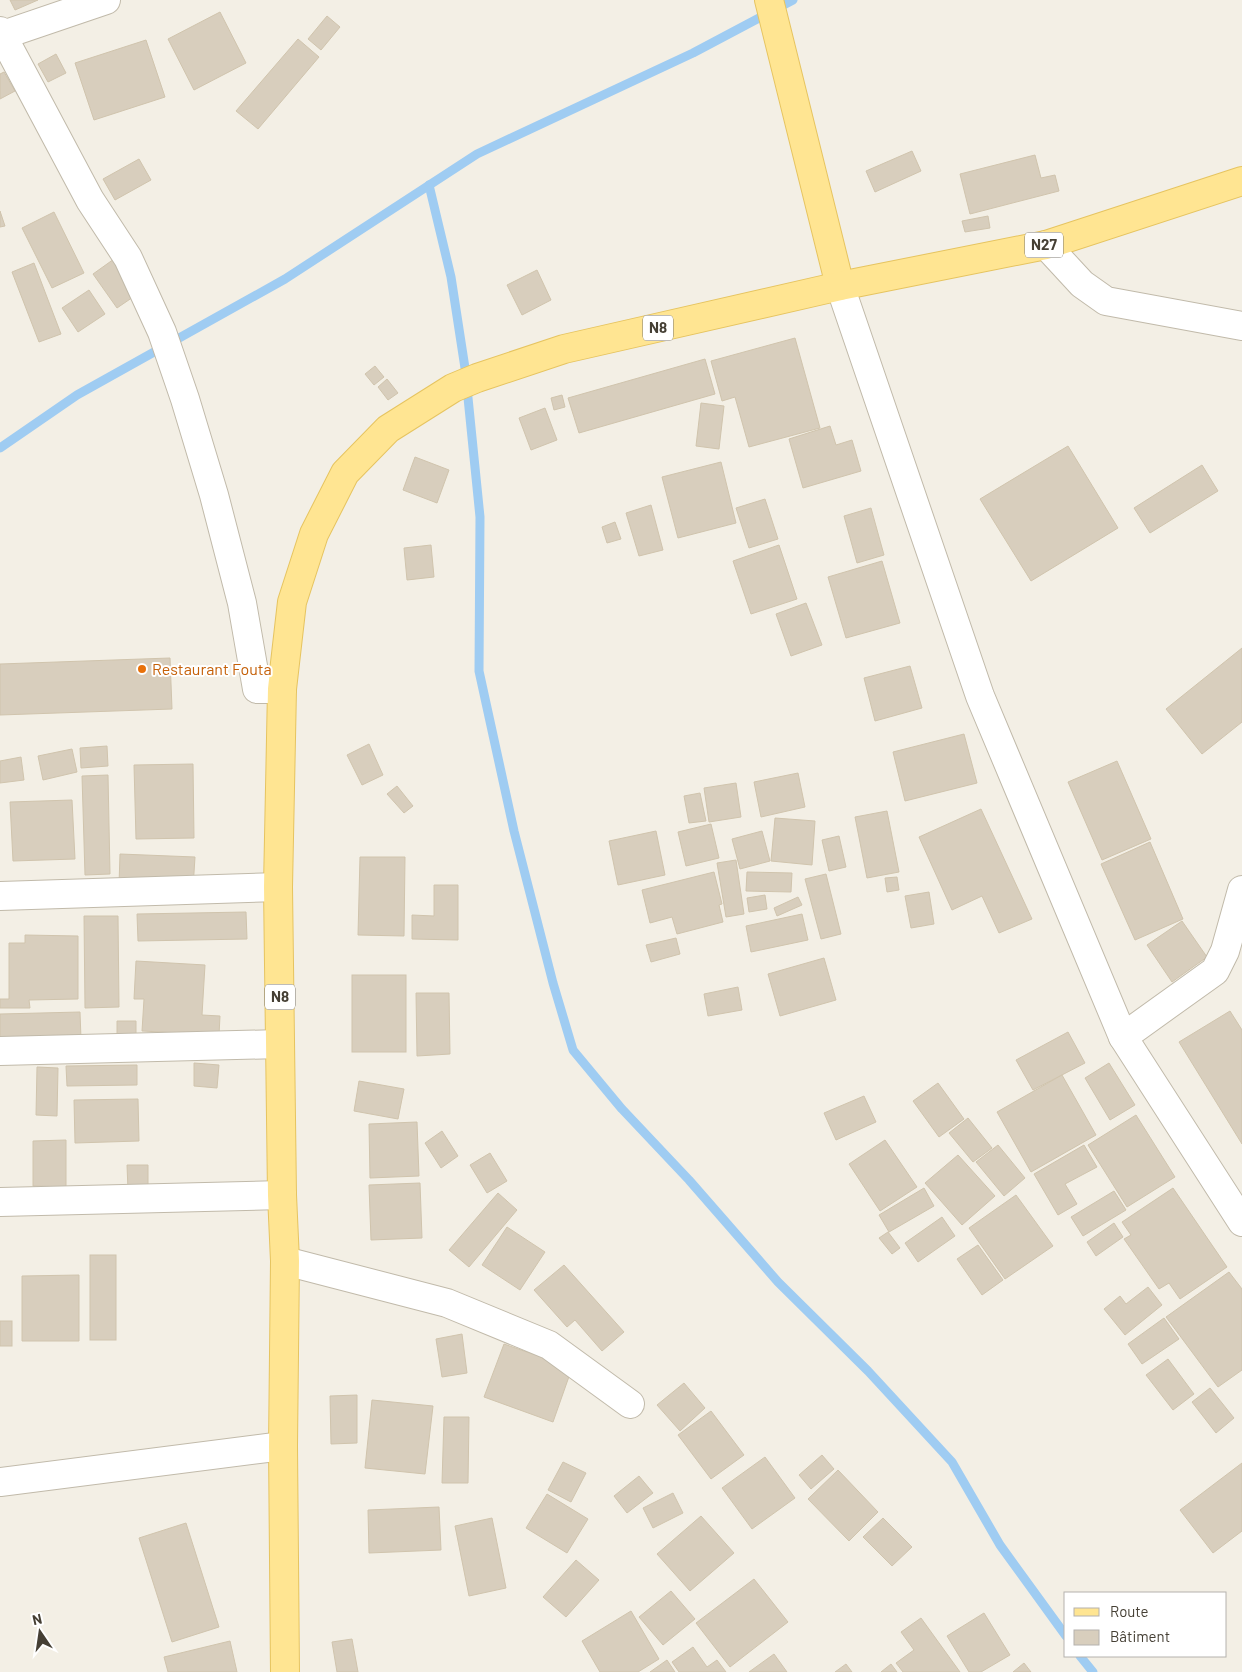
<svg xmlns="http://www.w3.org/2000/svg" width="1242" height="1672" viewBox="0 0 1242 1672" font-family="Barlow,sans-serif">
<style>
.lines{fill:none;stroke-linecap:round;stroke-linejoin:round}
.stream{stroke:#9fccf2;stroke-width:9}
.building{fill:#d8cebd;stroke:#d0c4ad}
.street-casing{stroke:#c1baaa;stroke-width:30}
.primary-casing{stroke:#e6c460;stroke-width:30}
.street{stroke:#fff;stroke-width:28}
.primary{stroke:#ffe592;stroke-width:28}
.food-dot{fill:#e8710a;stroke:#fff;stroke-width:2}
.labels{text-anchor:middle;stroke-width:4;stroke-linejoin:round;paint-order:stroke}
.shield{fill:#fff;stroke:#7d7971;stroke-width:1}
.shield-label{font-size:15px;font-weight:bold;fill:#453f34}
.food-label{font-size:16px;fill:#c56008;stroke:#fff;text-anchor:start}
</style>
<rect width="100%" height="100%" fill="#f3efe5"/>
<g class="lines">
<g class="stream">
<polyline points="429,185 451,277 465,368 480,517 479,671 514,831 553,983 573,1050 622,1109 689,1180 778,1282 868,1371 952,1462 1000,1545 1066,1636"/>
<polyline points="0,448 77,395 285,279 477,154 693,53 793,0"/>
<polyline points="1080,1656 1093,1672"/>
</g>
</g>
<g class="building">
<polygon points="10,0 38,0 15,10"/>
<polygon points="220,12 246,63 194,90 168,39"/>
<polygon points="327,16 340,27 321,50 308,39"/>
<polygon points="298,39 319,57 258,129 236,111"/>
<polygon points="146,40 165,97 94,120 75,63"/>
<polygon points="56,54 66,73 48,82 38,64"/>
<polygon points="4,72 15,91 0,99 0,74"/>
<polygon points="912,151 921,171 875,192 866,171"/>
<polygon points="1035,155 1041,178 1055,175 1059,191 970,214 960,174"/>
<polygon points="139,159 151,180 115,200 103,179"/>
<polygon points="0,211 5,226 0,227"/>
<polygon points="54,212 84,273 52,288 22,228"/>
<polygon points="988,216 990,228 965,232 962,221"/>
<polygon points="114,259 139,293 117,308 93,274"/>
<polygon points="34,263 61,334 39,342 12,272"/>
<polygon points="537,270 551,300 522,315 507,285"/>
<polygon points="89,290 105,314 78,332 62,308"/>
<polygon points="795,338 820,428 749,447 735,397 722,401 711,361"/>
<polygon points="705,359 715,394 579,433 568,398"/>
<polygon points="375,366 384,377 374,385 365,374"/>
<polygon points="387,379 398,393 388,400 378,387"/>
<polygon points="562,395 565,407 554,410 551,398"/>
<polygon points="701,403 724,406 719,449 696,446"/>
<polygon points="545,408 557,440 531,450 519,418"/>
<polygon points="830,426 836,445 852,440 861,471 803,488 789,439"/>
<polygon points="1068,446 1118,528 1031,581 980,499"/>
<polygon points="415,457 449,470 437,503 403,490"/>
<polygon points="721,462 736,523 678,538 662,477"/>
<polygon points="1202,465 1218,491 1150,533 1134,508"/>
<polygon points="765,499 778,539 749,548 736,508"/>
<polygon points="651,505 663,550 639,556 626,513"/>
<polygon points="871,508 884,555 857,563 844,516"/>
<polygon points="615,522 621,539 607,543 602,527"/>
<polygon points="431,545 434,577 407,580 404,548"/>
<polygon points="779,545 797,599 751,614 733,561"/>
<polygon points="882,561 900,623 846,638 828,577"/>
<polygon points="806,603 822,645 791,656 776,614"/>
<polygon points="1242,648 1242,722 1202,754 1166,709"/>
<polygon points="170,658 172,709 0,715 0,664"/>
<polygon points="910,666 922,708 875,721 864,678"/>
<polygon points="964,734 977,783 905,801 893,752"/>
<polygon points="369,744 383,775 362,785 347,755"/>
<polygon points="107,746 108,766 81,768 80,748"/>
<polygon points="72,749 77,772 43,780 38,756"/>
<polygon points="21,757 24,780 0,783 0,761"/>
<polygon points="1117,761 1151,839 1102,860 1068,782"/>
<polygon points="193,764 194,838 136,839 134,765"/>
<polygon points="798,773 805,807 761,817 754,782"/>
<polygon points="108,775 110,874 85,875 82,776"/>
<polygon points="736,783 741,817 709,822 704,788"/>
<polygon points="397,786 413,806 404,813 387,794"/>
<polygon points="700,793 706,821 689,823 684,796"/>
<polygon points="72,800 75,859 13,861 10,802"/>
<polygon points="981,809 1032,919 999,933 982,896 952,910 919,837"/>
<polygon points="887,811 899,872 867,878 855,817"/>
<polygon points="775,818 815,821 812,865 771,861"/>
<polygon points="711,824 719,858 686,866 678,832"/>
<polygon points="656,831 665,875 618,885 609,841"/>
<polygon points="762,831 770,861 740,869 732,839"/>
<polygon points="839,836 846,867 829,871 822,840"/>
<polygon points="1150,842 1183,919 1135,940 1101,864"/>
<polygon points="120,854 195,857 193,888 119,885"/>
<polygon points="360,857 405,857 404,936 358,935"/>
<polygon points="736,860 744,914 726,917 717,863"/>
<polygon points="714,872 722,904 719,905 723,922 677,934 672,917 650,923 642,890"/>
<polygon points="747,872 792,873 791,892 746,891"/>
<polygon points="826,874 841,934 821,939 805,879"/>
<polygon points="897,877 899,890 887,892 885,878"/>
<polygon points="434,885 458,885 458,940 412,939 412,915 434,916"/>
<polygon points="929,892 934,924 911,928 905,896"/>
<polygon points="765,895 767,909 749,912 747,898"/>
<polygon points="798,897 802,905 777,916 774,908"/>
<polygon points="246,912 247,939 138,941 137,914"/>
<polygon points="802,914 808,940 751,952 746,926"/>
<polygon points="84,916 118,916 119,1007 85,1008"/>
<polygon points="1182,921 1207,957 1172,982 1147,945"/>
<polygon points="25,935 78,936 78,999 29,1000 30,1008 0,1008 0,999 9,999 9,943 25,943"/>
<polygon points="676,938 680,954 651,962 646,945"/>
<polygon points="824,958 836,1000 780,1016 768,974"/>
<polygon points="136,961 205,965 202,1015 220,1016 219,1035 142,1031 144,999 134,999"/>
<rect x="352" y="975" width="54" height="77"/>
<polygon points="738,987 742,1010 708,1016 704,994"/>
<polygon points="416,993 449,993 450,1054 417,1056"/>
<polygon points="1230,1011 1242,1030 1242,1144 1179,1042"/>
<polygon points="80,1012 81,1039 0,1040 0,1014"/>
<polygon points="117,1021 136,1021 136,1038 117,1039"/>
<polygon points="1068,1032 1085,1063 1033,1090 1016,1060"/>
<polygon points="194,1063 219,1065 217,1088 194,1086"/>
<polygon points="1109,1063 1135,1105 1110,1120 1085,1078"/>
<polygon points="137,1065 137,1085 67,1086 66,1066"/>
<polygon points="37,1067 58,1068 57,1116 36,1115"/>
<polygon points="1062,1075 1096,1135 1031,1172 997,1112"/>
<polygon points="359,1081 404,1089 398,1119 354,1111"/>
<polygon points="938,1083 964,1119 939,1137 913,1101"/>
<polygon points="864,1096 876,1122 836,1140 824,1113"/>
<polygon points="138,1099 139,1141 75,1143 74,1100"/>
<polygon points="1136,1115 1175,1177 1127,1207 1088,1145"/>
<polygon points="968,1118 992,1148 973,1162 949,1133"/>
<polygon points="417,1122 419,1176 370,1178 369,1124"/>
<polygon points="442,1131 458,1156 441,1168 425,1143"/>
<polygon points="66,1140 66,1187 33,1186 33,1141"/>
<polygon points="885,1140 917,1187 880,1211 849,1164"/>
<polygon points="998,1145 1025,1178 1004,1196 976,1162"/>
<polygon points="1084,1145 1097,1167 1065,1184 1077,1204 1058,1215 1034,1174"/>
<polygon points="490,1153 507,1181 487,1193 470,1165"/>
<polygon points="958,1155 995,1196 962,1225 925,1183"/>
<polygon points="127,1165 148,1165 148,1190 128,1190"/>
<polygon points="420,1183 422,1238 371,1240 369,1185"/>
<polygon points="924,1188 934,1206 889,1232 879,1215"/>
<polygon points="1173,1188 1227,1267 1180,1299 1169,1283 1159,1289 1124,1239 1131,1235 1122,1222"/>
<polygon points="1114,1191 1126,1210 1083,1236 1071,1217"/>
<polygon points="498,1193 517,1210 469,1267 449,1250"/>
<polygon points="1016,1195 1053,1246 1005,1279 969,1228"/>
<polygon points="942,1217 955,1236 918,1262 905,1243"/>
<polygon points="1114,1223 1123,1237 1096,1256 1087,1242"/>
<polygon points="507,1227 545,1252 520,1290 482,1265"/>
<polygon points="888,1232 900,1248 892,1254 879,1238"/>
<polygon points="978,1245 1003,1280 982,1295 957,1259"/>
<rect x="90" y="1255" width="26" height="85"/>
<polygon points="564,1265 624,1332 602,1351 575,1320 567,1327 534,1290"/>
<polygon points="1229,1272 1242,1289 1242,1370 1218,1387 1166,1317"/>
<polygon points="79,1275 79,1341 22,1341 22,1276"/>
<polygon points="1148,1287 1162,1305 1125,1335 1104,1309 1120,1296 1126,1304"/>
<polygon points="1164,1318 1179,1339 1142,1364 1128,1344"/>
<rect x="0" y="1321" width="12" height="25"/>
<polygon points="462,1334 467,1373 442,1377 436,1339"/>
<polygon points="504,1344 572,1368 553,1422 484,1397"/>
<polygon points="1168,1359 1194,1394 1173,1410 1146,1375"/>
<polygon points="684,1383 705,1408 680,1431 657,1405"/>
<polygon points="1210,1388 1234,1418 1216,1433 1192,1402"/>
<polygon points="357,1395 357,1443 331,1444 330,1396"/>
<polygon points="372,1400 433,1406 425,1474 365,1468"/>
<polygon points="711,1411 744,1455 711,1479 678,1435"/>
<polygon points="444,1417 469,1417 468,1483 442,1483"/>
<polygon points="822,1455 834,1469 811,1489 799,1475"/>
<polygon points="765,1457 795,1498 752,1529 722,1488"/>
<polygon points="563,1462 586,1473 571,1502 548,1490"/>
<polygon points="1242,1463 1242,1531 1213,1553 1180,1510"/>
<polygon points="838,1470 878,1512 849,1541 808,1499"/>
<polygon points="639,1476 653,1493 627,1513 614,1496"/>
<polygon points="673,1493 683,1513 653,1528 643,1508"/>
<polygon points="547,1494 588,1519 567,1553 526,1528"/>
<polygon points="439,1507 441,1550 369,1553 368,1510"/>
<polygon points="701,1516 734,1553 690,1591 657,1554"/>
<polygon points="492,1518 506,1588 469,1596 455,1526"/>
<polygon points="883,1518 912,1547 892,1566 863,1537"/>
<polygon points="186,1523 219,1627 172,1642 139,1538"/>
<polygon points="576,1560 599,1580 566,1617 543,1597"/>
<polygon points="754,1579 788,1622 730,1667 696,1623"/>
<polygon points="671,1591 695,1619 663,1645 639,1617"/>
<polygon points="631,1611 659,1659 638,1672 600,1672 582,1641"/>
<polygon points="984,1613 1010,1655 981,1672 969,1672 947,1636"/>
<polygon points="921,1618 960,1672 903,1672 896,1663 914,1650 901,1632"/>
<polygon points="352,1639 358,1672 337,1672 332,1642"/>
<polygon points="230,1641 237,1672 168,1672 164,1657"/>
<polygon points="693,1647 707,1667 717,1660 726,1672 679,1672 672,1662"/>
<polygon points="774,1654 787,1672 749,1672"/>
<polygon points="667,1660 675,1672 650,1672"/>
<polygon points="1024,1663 1031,1672 1013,1672"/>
<polygon points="846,1664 852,1672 835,1672"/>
<polygon points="891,1664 897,1672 881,1672"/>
</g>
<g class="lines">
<defs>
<g id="street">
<polyline points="0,31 90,200 128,258 162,332 185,399 214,495 242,603 257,689 282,689"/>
<polyline points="0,36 106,0"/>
<polyline points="1046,245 1082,284 1106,301 1242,326"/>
<polyline points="840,286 980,696 1123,1037 1242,1222"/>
<polyline points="0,896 278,887"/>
<polyline points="1123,1037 1215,971 1225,951 1242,890"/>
<polyline points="0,1051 280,1044"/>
<polyline points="0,1202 282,1195"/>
<polyline points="285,1261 447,1303 549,1345 630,1404"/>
<polyline points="0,1482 283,1446"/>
</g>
<g id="primary">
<polyline points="769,0 840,286"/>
<polyline points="285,1672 283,1446 285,1261 282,1195 278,887 282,689 292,602 314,534 345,473 388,429 453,388 477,378 564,349 840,286 1046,245 1242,181"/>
</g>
</defs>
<use href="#street" class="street-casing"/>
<use href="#primary" class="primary-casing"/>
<use href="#street" class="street"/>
<use href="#primary" class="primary"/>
</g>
<circle class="food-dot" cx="142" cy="669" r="5"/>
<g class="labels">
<g class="shield">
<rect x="1025" y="232.5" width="38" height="25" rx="4"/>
<rect x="643" y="315.5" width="30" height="25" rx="4"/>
<rect x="265" y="984.5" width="30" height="25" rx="4"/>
</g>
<g class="shield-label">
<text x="1044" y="250">N27</text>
<text x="658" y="333">N8</text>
<text x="280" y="1002">N8</text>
</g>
<g class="food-label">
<text x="152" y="675">Restaurant Fouta</text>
</g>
</g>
<rect x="1064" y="1592" width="162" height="65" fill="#ffffff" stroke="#b5b2ae"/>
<rect x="1074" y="1608" width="25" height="8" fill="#ffe592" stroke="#b5b2ae"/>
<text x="1110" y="1617" font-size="15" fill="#453f34">Route</text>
<rect x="1074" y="1630" width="25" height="15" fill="#d8cebd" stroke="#b5b2ae"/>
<text x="1110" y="1642" font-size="15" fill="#453f34">Bâtiment</text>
<g transform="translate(40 1632) rotate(347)" stroke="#ffffff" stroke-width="4" paint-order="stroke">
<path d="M0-4L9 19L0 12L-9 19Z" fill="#453f34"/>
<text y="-8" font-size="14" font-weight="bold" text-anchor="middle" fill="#453f34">N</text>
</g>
</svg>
